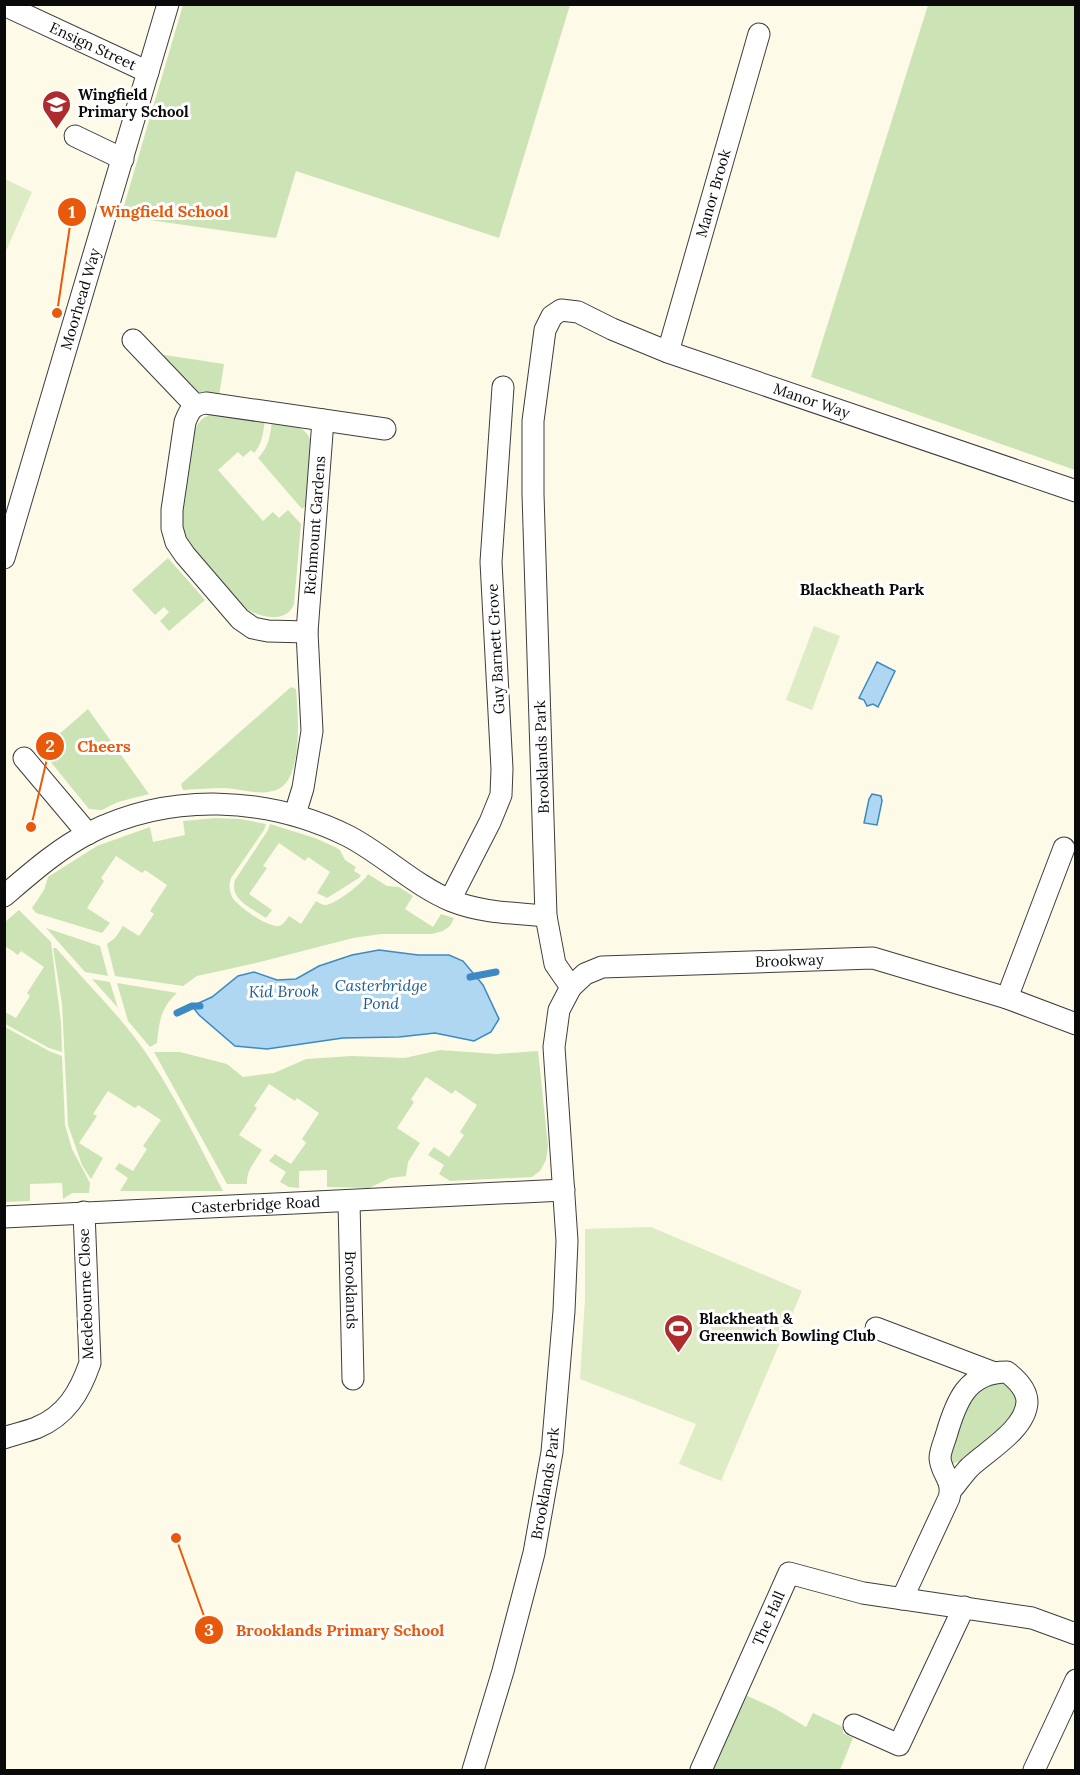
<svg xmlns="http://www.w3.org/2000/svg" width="1080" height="1775" viewBox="0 0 1080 1775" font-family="Lora,serif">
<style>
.green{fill:#cce4b5}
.pitch{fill:#deecc6}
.water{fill:#b0d7f1;stroke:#3c89c3;stroke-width:1.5}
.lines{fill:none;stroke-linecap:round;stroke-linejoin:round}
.stream{stroke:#3c89c3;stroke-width:7}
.minor-casing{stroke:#3d3d3d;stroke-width:23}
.minor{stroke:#fff;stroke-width:21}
.labels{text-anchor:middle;stroke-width:6;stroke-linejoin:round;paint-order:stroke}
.street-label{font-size:15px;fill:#0a0a0a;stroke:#fff}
.poi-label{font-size:15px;font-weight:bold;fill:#0a0a0a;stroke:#fff;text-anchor:start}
.neighbourhood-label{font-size:16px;font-weight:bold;fill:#0a0a0a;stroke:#fff}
.water-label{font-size:16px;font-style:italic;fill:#1d5b91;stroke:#fff}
.leader{fill:none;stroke:#e8590c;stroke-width:2}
.callout-dot{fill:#e8590c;stroke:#fff;stroke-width:2}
.mark-label{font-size:18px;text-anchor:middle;font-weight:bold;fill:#fff}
.callout-label{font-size:16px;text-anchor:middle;font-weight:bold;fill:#e8590c;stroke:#fff;stroke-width:6;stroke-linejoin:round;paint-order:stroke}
</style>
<rect width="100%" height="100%" fill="#fefae8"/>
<g class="green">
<polygon points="183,5 570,5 499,238 296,171 276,238 121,216"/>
<polygon points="928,5 1075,5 1075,470 811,377"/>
<polygon points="158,354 224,364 219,396 193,391"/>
<path d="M212,414L265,420C263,432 263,443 254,453L251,450L243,457L238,452L218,470L263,521L273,512L279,518L288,510L301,524L294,604C286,625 258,617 243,607C236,602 189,549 186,541C174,515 185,482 189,455C192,438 193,420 212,414Z"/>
<path d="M272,421C286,424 304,424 310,439L308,503L302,509L258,458C269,447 270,436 272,421Z"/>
<polygon points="168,558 205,600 169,631 160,621 169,612 164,607 155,615 132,590"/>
<path d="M291,687L296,689C298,712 304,781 276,790C261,796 241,789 225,788C211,788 197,789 183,790L181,784Z"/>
<polygon points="88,709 149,794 118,802 102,810 89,809 41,750"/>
<path d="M216,818L240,819L266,824L264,830L231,878C229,885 229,890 232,897C237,906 268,928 279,926C284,924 286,920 289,916L301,924L316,901C319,903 323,905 325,905C335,905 364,882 368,874L387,886L399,887L413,896L405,909L433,927L441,914L454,918L450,926L443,931L432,934H381L353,938L260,962L197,976L183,986L115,976L107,944L115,938L123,926L139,936L154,914L150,911L167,885L145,870L142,873L116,856L101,878L104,881L87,908L110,923L102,933L36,913L32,908L44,890L48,877L97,846L150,827L153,842L185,835L183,821Z"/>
<path d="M270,824L315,838L335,847L340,850L345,860L356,867L354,871L361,875L359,878L327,898L317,893L330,872L308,857L305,861L279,843L263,866L267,868L249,894L272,910L266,918C252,908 229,900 235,880L268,830Z"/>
<polygon points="19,910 51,942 61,1023 62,1052 49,1048 5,1024 5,1012 16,1018 30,996 27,993 44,967 21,951 18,955 5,946 5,922"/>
<polygon points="46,928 100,946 108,976 85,972"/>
<path d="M53,948H56C87,984 124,1019 150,1059C178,1101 200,1147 223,1191H120L128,1178L115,1169L119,1163L133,1171L147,1149L143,1146L161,1120L138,1105L135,1108L108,1091L93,1114L97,1116L79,1143L103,1158L91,1179L82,1165L68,1125L62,1004Z"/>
<polygon points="92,979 110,982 118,1008"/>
<path d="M117,983L177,993C161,1007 159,1022 157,1043L150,1047L128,1021Z"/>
<polygon points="5,1027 49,1051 62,1056 65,1125 72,1149 90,1183 89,1193 72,1193 63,1199 62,1183 30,1184 30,1201 5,1202"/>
<path d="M440,1050L497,1054L538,1051L548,1146L546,1160L540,1171L532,1177L450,1181L439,1174L444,1165L428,1155L434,1147L449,1157L464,1135L460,1132L477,1105L455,1090L452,1094L426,1077L411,1099L414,1102L397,1128L420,1143L408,1162L406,1176L390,1178L369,1188L327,1187V1170L299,1171V1188L289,1187L280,1182L286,1172L269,1161L275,1154L291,1164L306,1143L302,1139L319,1113L297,1098L295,1101L269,1084L254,1106L257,1108L239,1135L262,1150C255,1161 246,1171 247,1184H227L154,1052H180L227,1064L243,1077L274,1073L306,1059L352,1056L405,1058Z"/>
<path d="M997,1381C1012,1386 1022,1399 1014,1414C1011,1422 977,1451 969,1457C964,1460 957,1462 952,1464L949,1453L964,1411L976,1394Z"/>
<polygon points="741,1693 776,1709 806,1727 813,1713 843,1727 843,1733 853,1738 840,1770 707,1770"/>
</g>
<g class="pitch">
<polygon points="5,179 32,192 5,253"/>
<polygon points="814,626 840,636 812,710 786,700"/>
<polygon points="651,1227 802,1291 721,1481 679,1464 696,1424 580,1379 585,1299 585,1229"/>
</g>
<g class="water">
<polygon points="877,662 895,671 878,707 873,704 867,706 864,700 859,698"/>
<polygon points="872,794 881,796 882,801 877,825 864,823 869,799"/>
<polygon points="379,950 418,955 449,955 463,961 483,985 499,1019 491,1032 474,1041 435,1033 399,1037 343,1038 267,1049 235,1046 199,1015 192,1006 212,997 238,976 254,972 277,980 296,979 319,966 352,955"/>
</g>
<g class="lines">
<g class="stream">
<polyline points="470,977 496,972"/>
<polyline points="177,1013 192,1006 200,1006"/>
</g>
<defs>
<g id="minor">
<path id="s1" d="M4,5L148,72"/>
<polyline points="75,136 123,159"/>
<polyline points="133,340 195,405"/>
<path id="s2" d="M668,352L759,34"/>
<path id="s3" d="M4,558L168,4"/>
<path d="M307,632L268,631L253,628L240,619L185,555L176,542L172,528V510L185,422C190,409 193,405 206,403L385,429"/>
<polyline points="24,758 88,834"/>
<path id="s4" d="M295,814L303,788L312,731L307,632L323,420"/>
<path d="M4,896C31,873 58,849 89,833C170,792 267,796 348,836C383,854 415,886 452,901C482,913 515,913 546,916"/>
<polyline points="450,900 490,822 501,795 502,769 491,562 503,387"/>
<path id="s5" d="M571,987L585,974L602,967L873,958L1007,998L1076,1024"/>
<polyline points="1007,998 1064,848"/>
<path id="s6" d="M349,1202L353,1379"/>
<path id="s7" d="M4,1217L564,1190"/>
<polyline points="876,1328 992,1372"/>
<path d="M4,1438C15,1434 25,1432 36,1428C66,1416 80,1392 90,1363L84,1212"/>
<path d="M902,1599L949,1498C954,1480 941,1474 940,1458C940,1452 944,1442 946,1436C956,1401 967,1372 1007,1372C1016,1379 1027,1390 1027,1402C1026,1429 987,1451 970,1467C963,1474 958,1482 952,1489"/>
<polyline points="854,1725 899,1745 964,1607"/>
<path id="s8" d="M473,1770L503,1671L534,1553L552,1452L564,1311L567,1241L554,1047L559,1010L571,987L555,964L546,916L533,494V421L545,330L552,316L561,310L578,312L612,329L668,352L1076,491"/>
<path id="s9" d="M701,1770L789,1573L863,1593L1032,1618L1076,1634"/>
<polyline points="1034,1770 1076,1680"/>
</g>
</defs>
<use href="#minor" class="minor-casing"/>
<use href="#minor" class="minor"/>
</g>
<defs>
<symbol id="school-pin" viewBox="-11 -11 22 30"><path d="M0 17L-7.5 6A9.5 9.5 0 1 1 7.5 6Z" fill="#af2c2e" stroke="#fff"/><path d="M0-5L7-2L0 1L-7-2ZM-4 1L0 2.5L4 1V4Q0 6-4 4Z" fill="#fff"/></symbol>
<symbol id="stadium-pin" viewBox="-11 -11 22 30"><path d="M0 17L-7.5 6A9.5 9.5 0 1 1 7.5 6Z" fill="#af2c2e" stroke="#fff"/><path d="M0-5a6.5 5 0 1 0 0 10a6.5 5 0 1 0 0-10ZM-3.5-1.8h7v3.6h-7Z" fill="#fff"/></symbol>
</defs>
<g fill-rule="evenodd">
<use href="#school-pin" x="40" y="88" width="33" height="45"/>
<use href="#stadium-pin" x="662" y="1312" width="33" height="45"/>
</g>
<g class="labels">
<g class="street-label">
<text dy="5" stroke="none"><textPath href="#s1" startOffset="98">Ensign Street</textPath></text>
<text dy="5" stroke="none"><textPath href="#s2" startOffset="165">Manor Brook</textPath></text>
<text dy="5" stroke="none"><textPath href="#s3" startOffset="270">Moorhead Way</textPath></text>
<text dy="5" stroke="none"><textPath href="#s8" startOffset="1755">Manor Way</textPath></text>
<text dy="5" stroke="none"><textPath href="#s4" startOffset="291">Richmount Gardens</textPath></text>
<text transform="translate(496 649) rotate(-93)" y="5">Guy Barnett Grove</text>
<text transform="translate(542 757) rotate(-92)" y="5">Brooklands Park</text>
<text dy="5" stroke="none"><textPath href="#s5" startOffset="225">Brookway</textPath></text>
<text dy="5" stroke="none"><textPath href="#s7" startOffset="252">Casterbridge Road</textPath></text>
<text dy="5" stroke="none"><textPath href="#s6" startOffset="88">Brooklands</textPath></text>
<text transform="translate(86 1294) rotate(-92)" y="5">Medebourne Close</text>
<text dy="5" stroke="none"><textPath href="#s8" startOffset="296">Brooklands Park</textPath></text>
<text dy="5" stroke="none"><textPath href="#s9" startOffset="166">The Hall</textPath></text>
</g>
<g class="poi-label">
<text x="78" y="100">Wingfield<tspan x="78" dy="17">Primary School</tspan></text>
<text x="699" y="1324">Blackheath &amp;<tspan x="699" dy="17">Greenwich Bowling Club</tspan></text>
</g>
<g class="neighbourhood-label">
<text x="862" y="595">Blackheath Park</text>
</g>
<g class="water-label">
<text x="381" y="991">Casterbridge<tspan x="381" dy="18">Pond</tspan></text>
<text transform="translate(284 991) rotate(-1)" y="6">Kid Brook</text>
</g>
</g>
<path class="leader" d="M57 313L72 212M31 827L50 746M176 1538L209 1630"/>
<g class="callout-dot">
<circle cx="57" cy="313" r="6"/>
<circle cx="31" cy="827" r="6"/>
<circle cx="176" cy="1538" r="6"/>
<circle cx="72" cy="212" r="15"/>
<circle cx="50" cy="746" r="15"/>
<circle cx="209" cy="1630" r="15"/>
</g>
<g class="mark-label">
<text x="72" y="218">1</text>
<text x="50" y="752">2</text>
<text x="209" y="1636">3</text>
</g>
<g class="callout-label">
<text x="164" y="217">Wingfield School</text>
<text x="104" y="752">Cheers</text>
<text x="340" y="1636">Brooklands Primary School</text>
</g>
<rect width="1080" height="1775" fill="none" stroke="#0a0a0a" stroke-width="12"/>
</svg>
